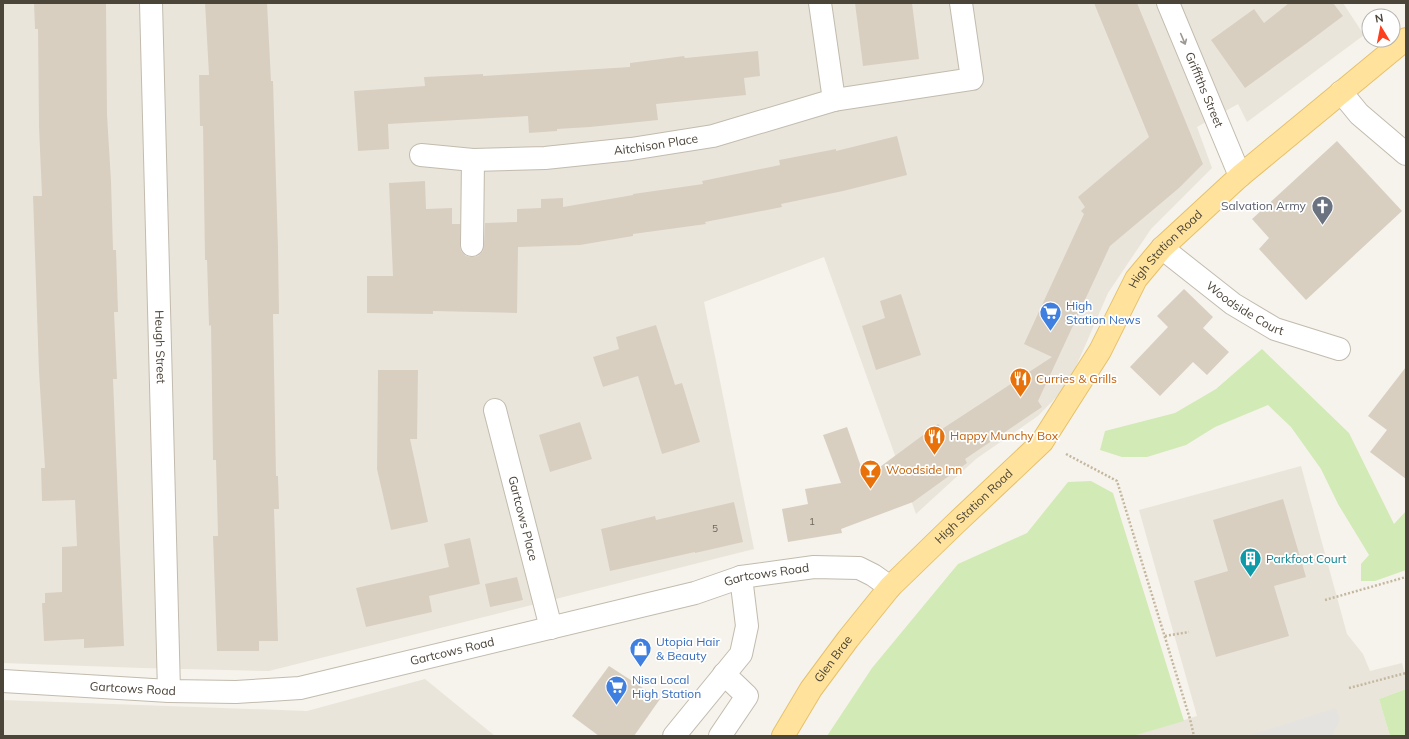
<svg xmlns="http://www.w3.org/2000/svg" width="1409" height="739" viewBox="0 0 1409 739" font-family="Mulish,sans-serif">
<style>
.residential{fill:#eae5da}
.green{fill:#d2eab5}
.parking{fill:#e5e3e0}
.building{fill:#d8cfc1}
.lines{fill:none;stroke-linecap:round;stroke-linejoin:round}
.minor-casing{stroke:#c2bbae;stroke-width:24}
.major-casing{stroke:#e6c16a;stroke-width:24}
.path{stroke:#c4b79f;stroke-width:2.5;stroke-dasharray:2 2;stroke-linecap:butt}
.minor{stroke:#fff;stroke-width:22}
.major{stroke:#ffe39c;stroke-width:22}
.oneway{stroke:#9c9892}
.labels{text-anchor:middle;stroke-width:3.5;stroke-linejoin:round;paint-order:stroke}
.number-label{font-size:10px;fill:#6e675b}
.street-label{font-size:12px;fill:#4b4439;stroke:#fff}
.worship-label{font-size:12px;fill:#5b616d;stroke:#fff;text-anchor:end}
.shop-label{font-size:12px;fill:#366cbe;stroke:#fff;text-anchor:start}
.food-label{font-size:12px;fill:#c56008;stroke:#fff;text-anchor:start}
.culture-label{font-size:12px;fill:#0d838f;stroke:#fff;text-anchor:start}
</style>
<rect width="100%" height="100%" fill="#f6f3ec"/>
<g class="residential">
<polygon points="3,3 1343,3 1364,35 1247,122 1238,104 1197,127 1212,168 1151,229 1108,293 1068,385 1038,416 976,459 916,514 824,257 704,302 754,549 269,671 142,668 3,663"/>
<polygon points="1301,466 1347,634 1363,654 1370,671 1402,663 1406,678 1406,689 1379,699 1390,736 1133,736 1197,716 1139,510"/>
<polygon points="425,679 495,736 3,736 3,700 307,711"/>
</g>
<g class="green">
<polygon points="1262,349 1349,433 1394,524 1406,511 1406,570 1375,581 1361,581 1361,564 1369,555 1338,504 1321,469 1291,427 1268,405 1215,427 1186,445 1147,457 1122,457 1100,450 1105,431 1175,413 1216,389"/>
<polygon points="1091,481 1113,493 1184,721 1133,736 827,736 872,668 958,564 1027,533 1068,482"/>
<polygon points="1406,689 1406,736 1390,736 1379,699"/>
</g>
<polygon class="parking" points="1336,708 1340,720 1333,734 1334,736 1248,736"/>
<g class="building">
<polygon points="34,3 106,3 107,115 111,181 113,250 116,250 118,312 114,312 117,379 113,379 124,646 84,648 84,639 44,641 42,603 45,603 45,593 62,592 62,547 77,546 75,500 42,501 41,468 45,468 39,372 33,196 42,196 39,127 38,29 35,29"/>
<polygon points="205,3 267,3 271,81 273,81 278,248 279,314 273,314 276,476 278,476 279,509 274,509 278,641 259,641 259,651 217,651 213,536 218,536 216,460 213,460 211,325 209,326 207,260 205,260 203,126 200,126 199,75 209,75"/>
<polygon points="855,3 912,3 919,59 863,66"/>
<polygon points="1094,3 1137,3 1203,164 1179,188 1110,246 1038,401 1042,407 965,459 967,463 913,502 841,529 842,533 788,542 782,509 808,504 805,489 841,483 823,435 847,427 865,478 938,424 942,429 1052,357 1024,344 1084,214 1081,211 1085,207 1078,197 1149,137"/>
<polygon points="1289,3 1333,3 1343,16 1307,43 1245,88 1211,40 1254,9 1264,23"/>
<polygon points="758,51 760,76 744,78 746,95 656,104 658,120 590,127 557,129 557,131 529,133 528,116 388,124 389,149 358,151 354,91 425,86 424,77 483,74 483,76 630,67 630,63 684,56 685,58"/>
<polygon points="897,136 907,175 843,191 781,204 782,207 705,222 706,224 633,234 633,236 580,245 518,247 517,313 433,311 433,314 367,313 367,276 393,276 389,183 425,181 426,209 452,208 452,224 460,224 460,245 461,251 466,256 472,257 478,256 483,251 484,245 485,223 517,222 517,209 541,208 541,199 563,198 563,207 633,195 633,194 703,184 702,181 780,165 779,160 836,149 836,151"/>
<polygon points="1337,141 1402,211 1306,300 1259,249 1269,238 1252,219"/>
<polygon points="1184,289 1213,317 1203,328 1229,352 1207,375 1193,362 1160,396 1130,367 1168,327 1157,316"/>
<polygon points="901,294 921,355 876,370 862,326 885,318 880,301"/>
<polygon points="656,325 675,385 682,383 700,442 662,454 638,376 603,387 593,357 619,349 616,337"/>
<polygon points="1406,367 1406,479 1370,452 1387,430 1368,416"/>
<polygon points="378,370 418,370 417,439 410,439 428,522 391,530 377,469"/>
<polygon points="580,422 592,459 550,472 539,435"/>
<polygon points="1283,499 1306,577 1274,586 1289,636 1216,657 1194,581 1228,571 1213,520"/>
<polygon points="734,502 743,542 695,553 695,552 610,571 601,529 655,516 656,520"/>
<polygon points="470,538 480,584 429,596 432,612 366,627 356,588 449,567 444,544"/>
<polygon points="517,577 523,600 490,607 485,584"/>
<polygon points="609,666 660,699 634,736 599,736 572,716"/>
</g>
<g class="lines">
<defs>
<g id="minor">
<path id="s1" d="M151,3L169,691"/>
<polyline points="820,3 834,100"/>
<path id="s2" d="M1168,3L1240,176"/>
<polyline points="1341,92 1359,114 1406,154"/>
<path id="s3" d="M421,155L473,160L545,158L631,149L713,136L834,100L972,79L961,3"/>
<polyline points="472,245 473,160"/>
<path id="s4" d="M1162,248L1233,304L1275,329L1339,349"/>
<path id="s5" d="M495,410L551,628"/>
<path id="s6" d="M3,681L169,691L236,692L300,688L695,593L741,577L814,567L859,568L873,575L890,587"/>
<polyline points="674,736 741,654 747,626 741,577"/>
<polyline points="720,736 747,696 724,674"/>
</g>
<g id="major">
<path id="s7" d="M783,736L811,689L848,639L890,587L954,525L1042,442L1100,351L1136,279L1162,248L1240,176L1406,39"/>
</g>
</defs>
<use href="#minor" class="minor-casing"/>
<use href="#major" class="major-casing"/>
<g class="path">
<polyline points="1066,454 1117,481 1190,719 1194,736"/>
<polyline points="1325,600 1406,577"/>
<polyline points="1165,636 1189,632"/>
<polyline points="1349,688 1406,673"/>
</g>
<use href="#minor" class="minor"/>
<use href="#major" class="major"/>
</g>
<defs><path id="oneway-shaft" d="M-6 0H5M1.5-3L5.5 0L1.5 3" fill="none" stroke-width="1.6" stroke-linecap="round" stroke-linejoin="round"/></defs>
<use class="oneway" href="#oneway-shaft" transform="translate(1183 39) rotate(67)"/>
<defs>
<symbol id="church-pin" viewBox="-11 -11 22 30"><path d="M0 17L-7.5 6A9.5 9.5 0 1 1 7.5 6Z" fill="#6b7280" stroke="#fff"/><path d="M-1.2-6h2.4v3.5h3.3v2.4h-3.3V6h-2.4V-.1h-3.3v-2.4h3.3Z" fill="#fff"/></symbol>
<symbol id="supermarket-pin" viewBox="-11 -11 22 30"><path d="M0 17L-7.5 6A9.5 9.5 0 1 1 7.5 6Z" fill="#3f7fe0" stroke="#fff"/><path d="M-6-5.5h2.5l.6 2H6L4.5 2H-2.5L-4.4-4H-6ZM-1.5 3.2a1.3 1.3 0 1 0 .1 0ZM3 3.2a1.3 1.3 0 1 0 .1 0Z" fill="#fff"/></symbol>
<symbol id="restaurant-pin" viewBox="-11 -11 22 30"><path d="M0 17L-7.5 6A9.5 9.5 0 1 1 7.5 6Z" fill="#e8710a" stroke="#fff"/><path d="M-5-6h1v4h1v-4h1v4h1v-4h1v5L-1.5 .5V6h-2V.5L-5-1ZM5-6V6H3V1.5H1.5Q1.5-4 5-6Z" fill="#fff"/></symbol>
<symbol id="bar-pin" viewBox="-11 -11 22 30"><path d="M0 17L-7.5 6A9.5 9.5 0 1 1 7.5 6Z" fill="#e8710a" stroke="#fff"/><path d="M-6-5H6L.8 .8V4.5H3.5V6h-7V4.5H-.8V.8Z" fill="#fff"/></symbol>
<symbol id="building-pin" viewBox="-11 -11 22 30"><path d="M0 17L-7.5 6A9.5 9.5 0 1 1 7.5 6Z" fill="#0f9aa8" stroke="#fff"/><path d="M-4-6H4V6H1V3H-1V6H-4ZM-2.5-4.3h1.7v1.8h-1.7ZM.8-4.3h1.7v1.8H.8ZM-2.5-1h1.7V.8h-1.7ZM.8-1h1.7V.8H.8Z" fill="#fff"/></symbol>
<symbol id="shop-pin" viewBox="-11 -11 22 30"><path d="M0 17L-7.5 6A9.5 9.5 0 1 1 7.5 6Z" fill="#3f7fe0" stroke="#fff"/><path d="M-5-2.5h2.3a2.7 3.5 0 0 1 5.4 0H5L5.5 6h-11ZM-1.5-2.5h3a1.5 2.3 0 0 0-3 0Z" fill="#fff"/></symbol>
</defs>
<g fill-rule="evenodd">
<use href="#church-pin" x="1310" y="194" width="25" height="34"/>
<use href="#supermarket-pin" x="1038" y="300" width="25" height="34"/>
<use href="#restaurant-pin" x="1008" y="366" width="25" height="34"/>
<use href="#restaurant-pin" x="922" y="424" width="25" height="34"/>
<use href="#bar-pin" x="858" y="458" width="25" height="34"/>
<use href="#building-pin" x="1238" y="546" width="25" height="34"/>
<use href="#shop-pin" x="628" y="636" width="25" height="34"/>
<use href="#supermarket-pin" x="604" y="674" width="25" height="34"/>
</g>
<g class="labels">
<g class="number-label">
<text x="812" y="525">1</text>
<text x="715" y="532">5</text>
</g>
<g class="street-label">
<text dy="4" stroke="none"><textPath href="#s2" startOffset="94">Griffiths Street</textPath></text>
<text dy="4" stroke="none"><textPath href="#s3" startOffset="236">Aitchison Place</textPath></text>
<text dy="4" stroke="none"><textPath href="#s7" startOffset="624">High Station Road</textPath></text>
<text dy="4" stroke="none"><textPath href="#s4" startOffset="103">Woodside Court</textPath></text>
<text dy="4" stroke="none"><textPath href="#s1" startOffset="344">Heugh Street</textPath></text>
<text dy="4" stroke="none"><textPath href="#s7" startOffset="300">High Station Road</textPath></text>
<text dy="4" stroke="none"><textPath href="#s5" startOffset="112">Gartcows Place</textPath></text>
<text dy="4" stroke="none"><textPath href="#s6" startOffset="778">Gartcows Road</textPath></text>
<text dy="4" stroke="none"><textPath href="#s6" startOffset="454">Gartcows Road</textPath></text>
<text dy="4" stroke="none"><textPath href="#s7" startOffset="92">Glen Brae</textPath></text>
<text dy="4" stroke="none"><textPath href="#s6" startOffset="130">Gartcows Road</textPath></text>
</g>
<g class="worship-label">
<text x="1306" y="210">Salvation Army</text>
</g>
<g class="shop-label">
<text x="1066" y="310">High<tspan x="1066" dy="14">Station News</tspan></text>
<text x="656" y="646">Utopia Hair<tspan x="656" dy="14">&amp; Beauty</tspan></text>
<text x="632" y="684">Nisa Local<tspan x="632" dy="14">High Station</tspan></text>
</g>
<g class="food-label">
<text x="1036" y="383">Curries &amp; Grills</text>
<text x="950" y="440">Happy Munchy Box</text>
<text x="886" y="474">Woodside Inn</text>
</g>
<g class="culture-label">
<text x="1266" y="563">Parkfoot Court</text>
</g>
</g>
<rect width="1409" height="739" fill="none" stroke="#4b4439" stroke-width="8"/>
<g transform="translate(1381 28) rotate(350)"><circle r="19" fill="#ffffff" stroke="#b7b4b0"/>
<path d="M0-3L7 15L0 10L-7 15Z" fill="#fc3f1d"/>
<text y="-6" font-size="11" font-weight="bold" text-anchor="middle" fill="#4b4439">N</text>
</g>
</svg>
